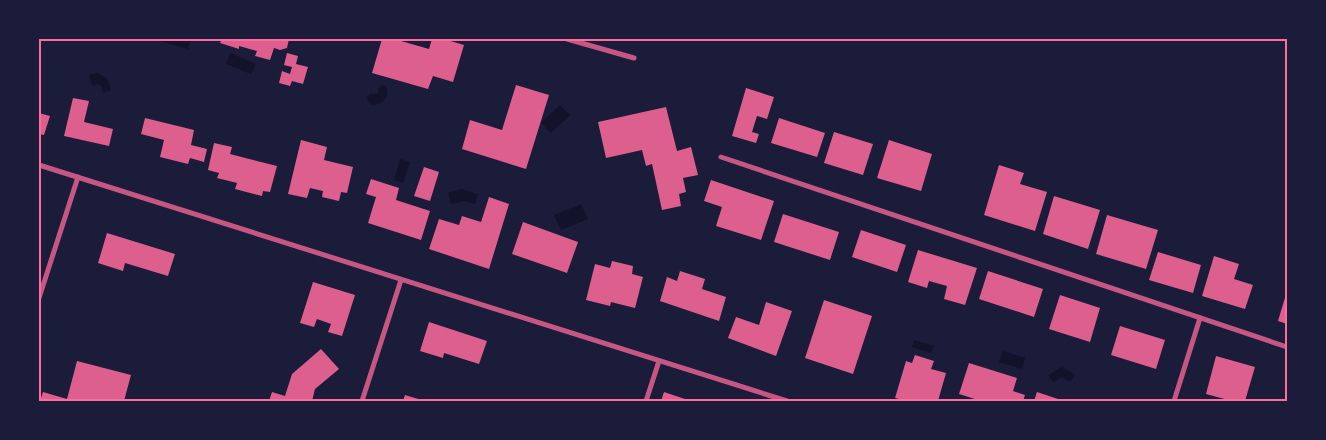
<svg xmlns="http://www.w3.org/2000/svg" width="1326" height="440" viewBox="0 0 1326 440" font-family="'Golos Text',sans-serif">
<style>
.water{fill:#12122b}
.building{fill:#dd5f8e}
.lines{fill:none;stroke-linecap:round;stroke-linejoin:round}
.minor{stroke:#c65784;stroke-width:5}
.neatline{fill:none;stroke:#ff6b9d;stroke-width:2}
</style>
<rect width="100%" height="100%" fill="#1b1b3a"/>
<g class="water">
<polygon points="161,39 191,39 188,49 160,41"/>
<polygon points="230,53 256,64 251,74 226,64"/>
<polygon points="97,73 107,78 111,90 103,93 101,86 98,84 92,86 89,75"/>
<path d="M382,85L386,86C390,97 384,104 372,105L369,102L367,97L370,94H375L378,93L379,88Z"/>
<polygon points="560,105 570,115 551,133 541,123"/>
<polygon points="400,159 410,162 403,183 394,180"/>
<polygon points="462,189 478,194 475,204 464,201 451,204 448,193"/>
<polygon points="581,204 588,219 561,230 554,215"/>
<polygon points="914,340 934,346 931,353 912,347"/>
<polygon points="1003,351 1025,358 1022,369 999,362"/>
<polygon points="1062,367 1075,374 1070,382 1062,377 1053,382 1048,375"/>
</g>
<g class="building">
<polygon points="222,39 289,39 287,48 280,50 274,48 270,60 255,56 257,51 239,46 239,49 220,43"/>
<polygon points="382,39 394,39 429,49 432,39 444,39 464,45 453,82 433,76 428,89 372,73"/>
<polygon points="287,53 298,56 296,64 308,67 303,84 292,81 290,86 279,83 282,71 290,74 292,67 284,65"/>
<polygon points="516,85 549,95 526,169 462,149 470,120 502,130"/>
<polygon points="746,88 774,97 767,119 757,116 752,132 759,134 756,143 732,136"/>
<polygon points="73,98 89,101 84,122 113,129 109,146 64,136"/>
<polygon points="666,107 677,151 691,147 698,175 683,178 686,192 679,194 681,206 662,210 652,164 646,166 642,150 606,158 598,122"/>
<polygon points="39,113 50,116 44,135 39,134"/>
<polygon points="145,118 194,130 191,145 207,149 204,162 190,158 188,164 160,157 164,140 141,134"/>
<polygon points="779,118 825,133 817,157 771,143"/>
<polygon points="834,132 873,144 863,175 824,163"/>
<polygon points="301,140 327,147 324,160 353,167 347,193 341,192 339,201 322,197 323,191 310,188 307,198 288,194"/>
<polygon points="889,140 932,154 921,191 877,178"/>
<polygon points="214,143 232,147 230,154 277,166 270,192 263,191 262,196 235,189 237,183 217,178 219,173 208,170"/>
<polygon points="999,165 1024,173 1020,184 1047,192 1035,231 984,215"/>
<polygon points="424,167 439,172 430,201 414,196"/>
<polygon points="371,179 399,188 396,200 430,211 421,240 368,223 376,197 366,194"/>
<polygon points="711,180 774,201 761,240 716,226 722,207 704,201"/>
<polygon points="1054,196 1100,210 1088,249 1043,234"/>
<polygon points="489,197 509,204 489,269 429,249 439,219 459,225 462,216 481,222"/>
<polygon points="783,214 839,232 830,260 774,242"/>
<polygon points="1107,215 1158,230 1146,269 1096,254"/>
<polygon points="523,222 578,242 567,273 512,254"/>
<polygon points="861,230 906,245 897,272 852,257"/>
<polygon points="107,233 175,254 168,276 125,263 123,271 98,263"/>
<polygon points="918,250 977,268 965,305 944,299 947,286 929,281 927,288 908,282"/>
<polygon points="1158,252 1201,265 1193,293 1149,280"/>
<polygon points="1214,256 1239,264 1234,279 1253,285 1245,309 1202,296"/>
<polygon points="612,261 633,266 632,274 643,277 635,308 611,302 610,306 586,300 595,264 610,268"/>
<polygon points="680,271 705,279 702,289 726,297 719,321 660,301 667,277 677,281"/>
<polygon points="988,271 1043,289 1034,317 979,299"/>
<polygon points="313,282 355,295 342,336 328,332 331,324 317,319 314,327 300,323"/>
<polygon points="1287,291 1287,324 1278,321"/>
<polygon points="1060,295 1100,308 1090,342 1049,329"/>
<polygon points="824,300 872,316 853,374 805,358"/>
<polygon points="766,302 792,311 776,356 728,338 736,317 759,325"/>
<polygon points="429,322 487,341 479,364 444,353 443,358 420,351"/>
<polygon points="1120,326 1165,340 1156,369 1111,355"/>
<polygon points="321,349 339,369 315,389 312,401 269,401 272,392 285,396 292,374"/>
<polygon points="915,355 934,361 931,369 946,373 938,401 907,401 895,398 906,361 912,363"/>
<polygon points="1216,356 1255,367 1245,401 1232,401 1206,394"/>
<polygon points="77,361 131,375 124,401 40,401 43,392 67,399"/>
<polygon points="969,363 1017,378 1013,391 1025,395 1023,401 981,401 959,394"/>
<polygon points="664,392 691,401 661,401"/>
<polygon points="1037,392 1064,401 1034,401"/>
<polygon points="405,395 425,401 403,401"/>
</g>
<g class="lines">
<g class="minor">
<polyline points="567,39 634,58"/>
<polyline points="721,157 1287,347"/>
<polyline points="39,165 787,401"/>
<polyline points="39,298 78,177"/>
<polyline points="362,401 401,280"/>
<polyline points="646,401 659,361"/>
<polyline points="1174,401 1200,318"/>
</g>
</g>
<rect width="1326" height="440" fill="none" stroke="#1b1b3a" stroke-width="80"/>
<rect x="40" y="40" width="1246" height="360" class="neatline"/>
</svg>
